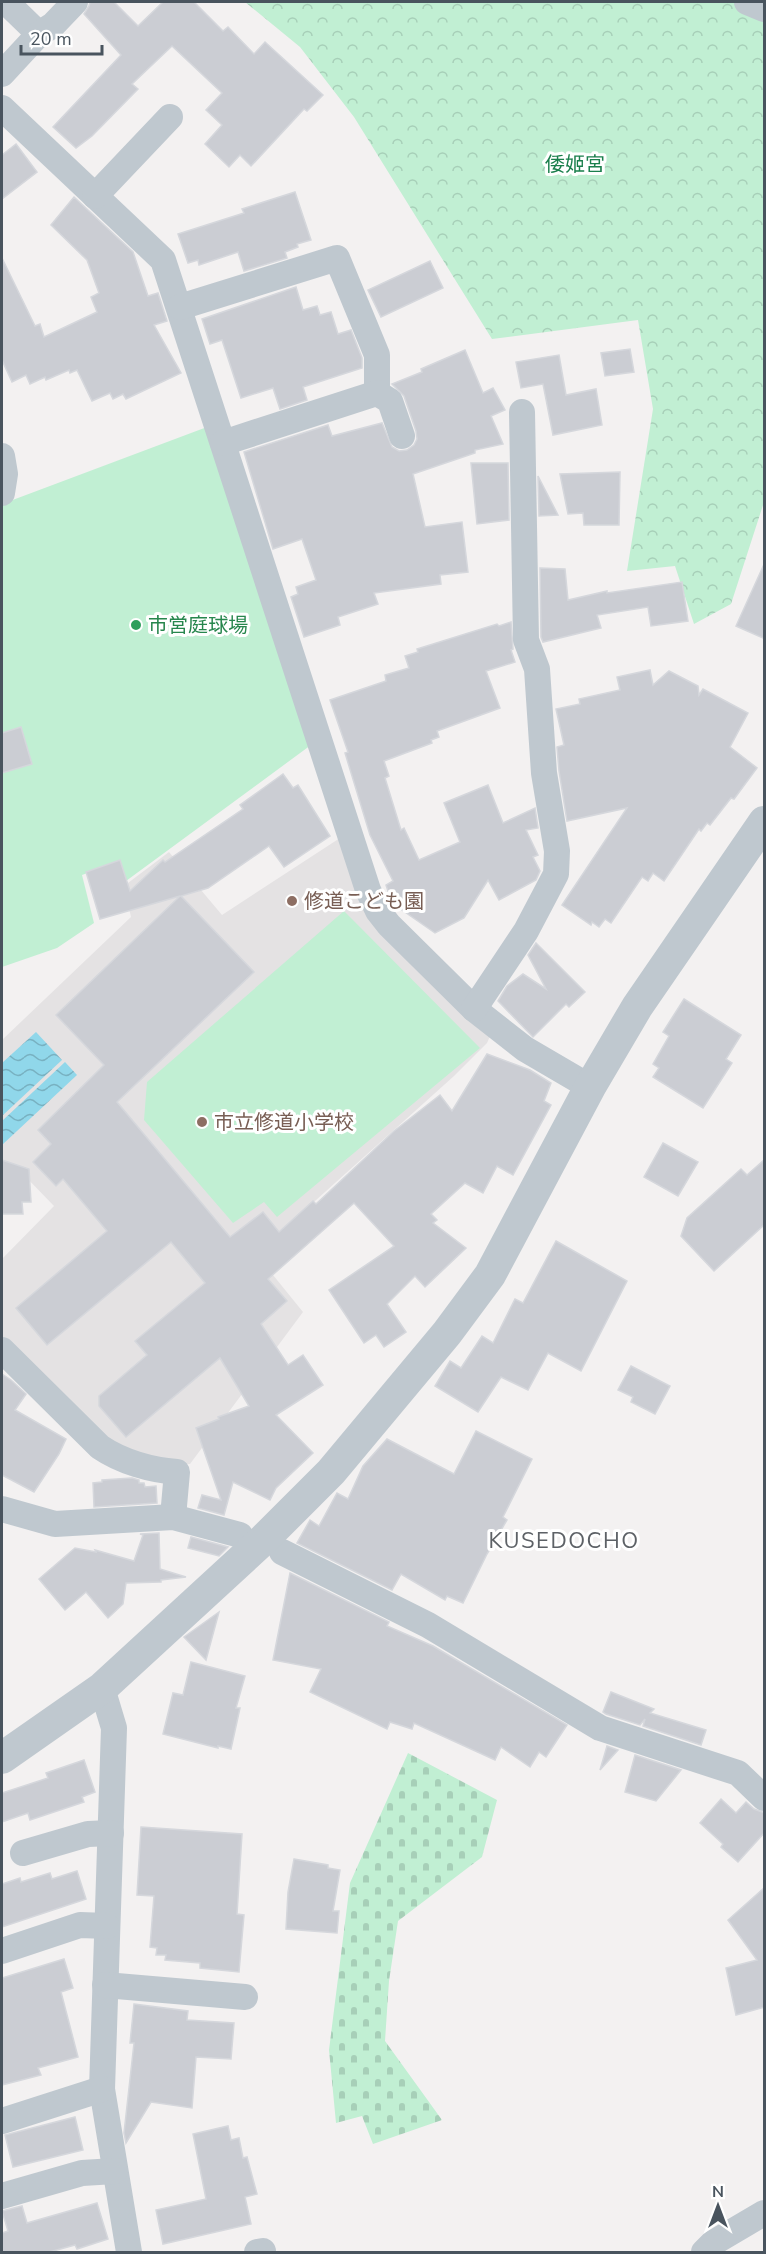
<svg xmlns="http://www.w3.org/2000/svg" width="766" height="2254" viewBox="0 0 766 2254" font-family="'Nunito Sans','Noto Sans JP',sans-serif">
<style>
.education{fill:#e4e2e3}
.green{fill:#c1efd3}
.forest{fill:url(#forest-crowns)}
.cemetery{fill:url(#cemetery-stones)}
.water{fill:url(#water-waves)}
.building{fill:#cbcdd3;stroke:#d5d7dc;stroke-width:1.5}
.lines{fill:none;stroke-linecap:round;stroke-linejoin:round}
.minor{stroke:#bfc8cf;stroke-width:26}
.tertiary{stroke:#bfc8cf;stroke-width:32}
.leisure-dot{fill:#2e9e5b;stroke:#fff;stroke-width:2}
.education-dot{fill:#8d6e63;stroke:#fff;stroke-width:2}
.labels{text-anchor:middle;stroke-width:6;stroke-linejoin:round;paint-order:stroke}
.park-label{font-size:20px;fill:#1a7f4c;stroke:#fff}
.leisure-label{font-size:20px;fill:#27864d;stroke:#fff;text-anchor:start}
.education-label{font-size:20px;fill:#785e54;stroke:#fff;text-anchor:start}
.quarter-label{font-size:22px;letter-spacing:1.5px;fill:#5d6166;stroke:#fff}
</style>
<defs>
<pattern id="forest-crowns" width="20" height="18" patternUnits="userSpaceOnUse" patternTransform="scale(1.5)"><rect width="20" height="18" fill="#c1efd3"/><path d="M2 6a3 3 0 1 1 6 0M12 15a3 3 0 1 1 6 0" fill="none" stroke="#a7cfb8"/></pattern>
<pattern id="cemetery-stones" width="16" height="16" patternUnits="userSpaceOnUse" patternTransform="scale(1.5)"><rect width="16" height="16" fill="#c1efd3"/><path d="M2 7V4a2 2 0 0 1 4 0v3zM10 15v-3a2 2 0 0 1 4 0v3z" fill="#a7cfb8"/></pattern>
<pattern id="water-waves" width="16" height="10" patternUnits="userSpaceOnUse" patternTransform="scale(1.5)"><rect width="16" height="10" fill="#90d7ea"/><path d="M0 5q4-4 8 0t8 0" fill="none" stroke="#78b1c1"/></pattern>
</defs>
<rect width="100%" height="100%" fill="#f3f1f1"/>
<polygon class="education" points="340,838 357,886 491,1034 487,1043 454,1076 256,1254 303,1312 190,1464 161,1465 105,1444 2,1342 2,1259 54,1206 23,1174 2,1168 2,1040 131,917 124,886 169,852 222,915"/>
<g class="green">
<polygon points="207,427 311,745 126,881 118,862 82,875 94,923 57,948 2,967 2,504"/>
<polygon points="344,911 480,1048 277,1217 264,1202 233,1223 144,1120 147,1082"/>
</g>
<polygon class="forest" points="245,2 764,2 764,502 731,604 694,624 675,566 627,571 653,409 638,320 492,339 354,117 300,47"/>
<polygon class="cemetery" points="408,1753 497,1800 482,1857 398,1921 389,1981 385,2041 442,2120 373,2144 362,2116 336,2123 329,2050 350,1883"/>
<g class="water">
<polygon points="36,1032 62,1060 2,1116 2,1063"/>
<polygon points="65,1062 77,1075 2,1145 2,1121"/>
</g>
<g class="building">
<polygon points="90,2 114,2 138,26 163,2 194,2 223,31 228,27 254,54 265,42 323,95 307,111 304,109 251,166 240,155 229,167 205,144 222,125 206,110 222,93 172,46 132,84 138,89 92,136 76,148 53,127 121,55 84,14 89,6"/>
<polygon points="16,144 37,172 2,199 2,155"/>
<polygon points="295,192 311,240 297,244 298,247 285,252 287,258 244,271 238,252 199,265 198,260 188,263 178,234 244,213 242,209"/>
<polygon points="74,197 133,252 148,296 158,293 167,321 154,325 181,373 126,399 123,394 113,399 110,393 92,401 77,370 70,373 69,370 46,380 45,377 30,384 26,375 12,382 2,360 2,258 35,326 40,324 44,337 97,312 91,297 99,293 87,260 51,225"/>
<polygon points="430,261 443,288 381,317 368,290"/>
<polygon points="296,287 303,310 317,306 320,315 331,312 338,334 351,330 362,358 362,368 303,387 307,400 280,409 273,388 241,398 222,340 210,344 202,319"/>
<polygon points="630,349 634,372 605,376 601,353"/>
<polygon points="465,350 483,393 493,388 505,410 491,416 503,444 475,450 475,453 413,474 425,527 462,522 468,572 440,575 441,584 374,593 378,604 338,617 340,625 304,637 291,597 298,594 296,587 316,580 302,539 273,549 244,452 328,425 332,436 382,423 392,447 399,451 407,450 414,445 417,439 416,431 404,396 392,384 422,372 421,369"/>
<polygon points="559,355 566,395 596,389 602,425 553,435 543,384 521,388 516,362"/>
<polygon points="471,463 508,463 509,520 477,524"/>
<polygon points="620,472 619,525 584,525 583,513 568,514 560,474"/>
<polygon points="538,476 558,515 539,516"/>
<polygon points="765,562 765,639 736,626"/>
<polygon points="540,568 565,569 568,600 607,591 607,593 682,582 688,621 651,626 648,607 597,615 601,628 543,642 541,637"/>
<polygon points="511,622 513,649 511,650 515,662 486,671 500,708 437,731 439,737 431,740 432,743 384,761 389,776 385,778 401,830 404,828 419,860 460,842 444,803 488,785 503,823 535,808 538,828 526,830 538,855 533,857 540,871 536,880 499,900 488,880 464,918 435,933 392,903 386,885 393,881 370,835 345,753 348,752 330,700 386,681 385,675 409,668 405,656 418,652 417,649 497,624 499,626"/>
<polygon points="650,670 653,685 669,671 698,686 699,695 703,689 748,713 730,747 757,768 734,799 731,798 710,825 707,823 701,831 699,829 664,881 653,873 648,881 642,877 611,923 605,919 599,927 592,922 591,925 562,905 627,808 567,821 559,771 557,747 564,745 556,709 580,704 579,699 620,690 617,677"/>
<polygon points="21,727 32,764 2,773 2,733"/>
<polygon points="283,774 293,788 298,785 330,836 284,867 269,846 208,888 181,896 254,972 117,1102 230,1237 263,1212 279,1232 313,1201 316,1204 394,1131 440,1095 452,1111 487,1054 530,1070 551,1083 544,1101 551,1105 513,1175 497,1166 483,1193 465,1183 431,1214 437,1220 433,1223 466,1248 425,1287 415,1276 387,1304 406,1332 384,1347 376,1335 364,1343 329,1290 394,1246 354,1203 268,1279 287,1301 261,1324 288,1365 303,1355 323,1385 276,1415 313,1453 276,1488 270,1500 233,1482 224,1515 198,1508 202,1495 221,1500 196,1428 219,1419 218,1417 249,1406 220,1358 126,1437 99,1406 99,1396 147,1355 135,1341 205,1283 171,1242 47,1345 16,1308 107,1231 63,1179 56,1186 33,1162 51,1144 38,1130 104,1065 56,1015 180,896 100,919 86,872 120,860 130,891 163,860 165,862 243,809 240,805"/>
<polygon points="536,943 585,992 569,1007 566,1004 533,1037 498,1001 507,986 523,974 546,989 528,955"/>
<polygon points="684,999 741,1035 726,1059 732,1063 703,1108 653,1077 659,1068 653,1064 669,1036 663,1032"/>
<polygon points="663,1143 698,1162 678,1196 644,1177"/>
<polygon points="765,1159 765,1224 714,1271 681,1236 687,1218 741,1169 747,1175"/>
<polygon points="2,1160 29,1169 31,1202 22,1202 23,1214 2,1214"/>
<polygon points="556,1241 627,1281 581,1371 548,1353 528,1390 501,1377 478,1412 435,1386 450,1361 461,1368 482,1336 493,1343 515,1299 523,1303"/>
<polygon points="631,1366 670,1386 655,1414 631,1402 633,1397 618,1390"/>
<polygon points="2,1374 11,1380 26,1394 15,1410 66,1439 59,1454 34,1492 2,1475"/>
<polygon points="476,1431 532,1459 503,1517 507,1520 487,1554 463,1603 447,1596 445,1600 401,1574 392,1590 297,1543 310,1520 319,1526 337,1493 348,1499 363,1466 387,1439 454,1474"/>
<polygon points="132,1478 139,1480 139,1483 144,1483 145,1487 156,1486 157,1503 94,1507 93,1483 102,1482 102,1480"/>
<polygon points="159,1533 160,1569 186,1577 161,1580 161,1582 126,1583 123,1604 108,1618 86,1592 65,1610 39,1579 75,1548 96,1552 95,1550 134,1561 143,1535 140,1534"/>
<polygon points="191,1537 228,1547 219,1556 188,1548"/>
<polygon points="290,1573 389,1622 387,1626 433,1646 567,1725 546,1757 539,1752 530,1767 501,1747 495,1760 414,1723 412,1729 390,1722 387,1729 310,1692 321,1669 273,1660"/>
<polygon points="219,1612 206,1660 184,1637"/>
<polygon points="191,1662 245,1676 236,1708 240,1708 231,1749 218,1746 218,1748 163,1734 173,1693 183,1695"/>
<polygon points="611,1692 654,1709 650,1713 706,1730 701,1745 643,1726 645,1719 640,1725 606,1714 603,1712"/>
<polygon points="607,1746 618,1750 600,1770"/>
<polygon points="635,1755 681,1770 656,1801 625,1792"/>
<polygon points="84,1760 95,1792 82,1797 84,1802 30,1820 28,1813 2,1822 2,1793 48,1778 46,1773"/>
<polygon points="721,1799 736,1813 746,1802 754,1809 765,1813 765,1832 738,1862 721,1847 723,1844 700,1823"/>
<polygon points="141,1827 242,1834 237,1914 244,1915 239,1972 200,1968 200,1963 165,1960 166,1955 156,1955 157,1948 150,1947 154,1896 137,1895"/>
<polygon points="294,1859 328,1865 328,1868 340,1870 333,1911 339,1911 337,1933 286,1929 288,1892"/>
<polygon points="77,1871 86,1899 2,1927 2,1884 20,1878 21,1882 50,1873 52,1879"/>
<polygon points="765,1887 765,2007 736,2015 726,1968 757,1960 728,1920"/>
<polygon points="64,1959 73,1988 61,1992 78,2057 38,2068 41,2075 2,2085 2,1978"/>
<polygon points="134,2004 188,2011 187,2020 234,2023 231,2059 196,2057 192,2108 151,2102 126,2143 124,2133 134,2043 130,2043"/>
<polygon points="75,2117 83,2150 13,2167 5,2135"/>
<polygon points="228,2126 231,2140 239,2138 243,2158 247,2157 257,2194 245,2197 251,2224 163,2244 156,2210 206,2199 193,2134"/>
<polygon points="97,2203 108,2239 77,2249 75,2245 46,2253 2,2253 2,2233 8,2231 2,2211 22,2206 27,2223"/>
</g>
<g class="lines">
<g class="minor">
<polyline points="6,2 39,34"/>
<polyline points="747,2 764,9"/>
<polyline points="2,74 39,34 53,25 75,2"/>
<polyline points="2,108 163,260 368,890 378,911 389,925 474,1009 525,1049 590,1087"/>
<polyline points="95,196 170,117"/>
<polyline points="180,307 337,258 377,355 377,393"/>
<polyline points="223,443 377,393 390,401 402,436"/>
<polyline points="2,456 5,474 2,493"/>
<polyline points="474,1009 526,931 556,874 557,851 544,773 537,669 526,640 522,412"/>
<path d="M2,1350L100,1447C122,1462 151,1470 177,1472L173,1517"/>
<polyline points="2,1509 55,1524 173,1517 240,1535"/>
<polyline points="282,1552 428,1625 600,1728 738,1773 764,1798"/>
<polyline points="102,1688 114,1728 102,2089 129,2252"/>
<polyline points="23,1853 88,1834 111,1833"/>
<polyline points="2,1951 80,1925 107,1926"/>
<polyline points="105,1985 245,1997"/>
<polyline points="2,2121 102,2089"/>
<polyline points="2,2196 82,2173 115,2171"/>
<polyline points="257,2252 263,2251"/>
<polyline points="704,2252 713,2243 764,2213"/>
</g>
<polyline class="tertiary" points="2,1758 102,1688 263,1540 331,1472 447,1333 490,1275 590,1087 637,1007 764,822"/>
</g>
<circle class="leisure-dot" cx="136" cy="625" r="6"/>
<g class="education-dot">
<circle cx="292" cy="901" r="6"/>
<circle cx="202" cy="1122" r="6"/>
</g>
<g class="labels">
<g class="park-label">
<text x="575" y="171">倭姬宮</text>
</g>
<g class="leisure-label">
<text x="148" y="632">市営庭球場</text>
</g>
<g class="education-label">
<text x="304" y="908">修道こども園</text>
<text x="214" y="1129">市立修道小学校</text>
</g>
<g class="quarter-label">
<text x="564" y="1548">KUSEDOCHO</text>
</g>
</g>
<rect width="766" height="2254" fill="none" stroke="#49545e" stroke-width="6"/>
<g transform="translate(718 2206)" stroke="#ffffff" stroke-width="4.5" paint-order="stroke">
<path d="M0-4.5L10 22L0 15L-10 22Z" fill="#49545e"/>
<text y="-9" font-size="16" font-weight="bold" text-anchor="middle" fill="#49545e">N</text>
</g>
<path d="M21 45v9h81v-9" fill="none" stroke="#49545e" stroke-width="3"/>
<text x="30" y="45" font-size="18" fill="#49545e" stroke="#ffffff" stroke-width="4.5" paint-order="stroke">20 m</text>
</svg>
